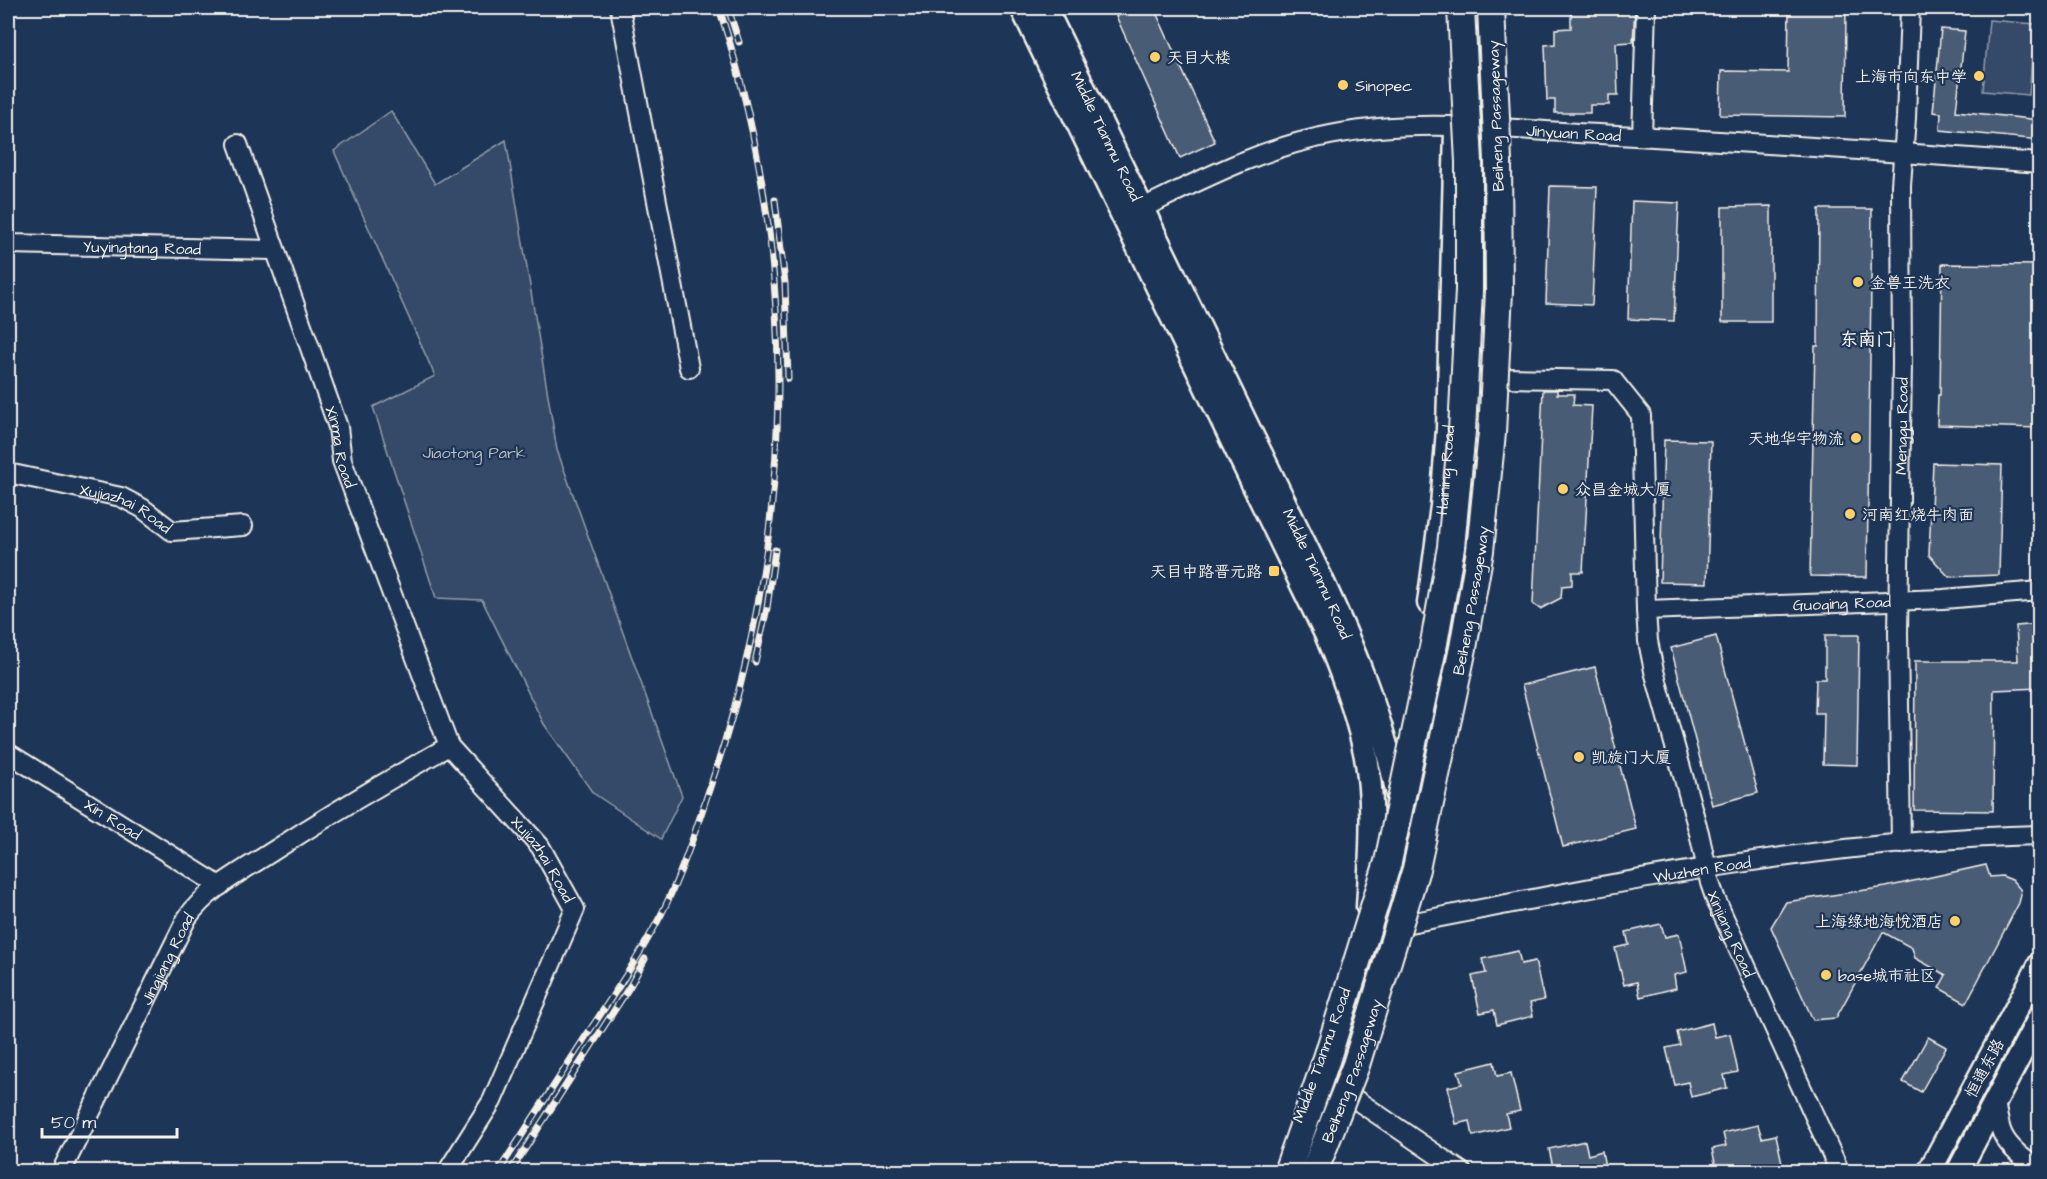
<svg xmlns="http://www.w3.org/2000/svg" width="2047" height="1179" viewBox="0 0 2047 1179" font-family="'Architects Daughter','LXGW WenKai TC',sans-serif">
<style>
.green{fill:#354a67;stroke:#949ea8;stroke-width:1.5}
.building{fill:#485b74;stroke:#f4f1e8;stroke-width:1.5}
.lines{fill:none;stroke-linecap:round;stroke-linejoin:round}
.minor-casing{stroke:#f4f1e8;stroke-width:22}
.major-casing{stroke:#f4f1e8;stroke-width:27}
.minor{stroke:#1d3557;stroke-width:18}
.major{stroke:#1d3557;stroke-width:22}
.rail-casing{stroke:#f4f1e8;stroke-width:7}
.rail{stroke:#1d3557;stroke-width:4.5;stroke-dasharray:14;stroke-linecap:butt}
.highway-bridge-casing{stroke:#f4f1e8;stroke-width:30;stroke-linecap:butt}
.highway-bridge{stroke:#1d3557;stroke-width:26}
.poi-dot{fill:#ffd166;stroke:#1d3557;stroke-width:2}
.labels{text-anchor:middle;stroke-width:4.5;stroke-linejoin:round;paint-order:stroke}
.poi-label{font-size:16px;fill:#f4f1e8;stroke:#1d3557;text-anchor:start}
.street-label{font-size:16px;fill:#f4f1e8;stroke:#1d3557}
.park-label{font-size:16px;fill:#bbbfc1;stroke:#1d3557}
.neighbourhood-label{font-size:18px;font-weight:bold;fill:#f4f1e8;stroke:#1d3557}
</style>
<rect width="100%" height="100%" fill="#1d3557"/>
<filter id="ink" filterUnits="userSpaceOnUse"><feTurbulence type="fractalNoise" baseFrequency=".0167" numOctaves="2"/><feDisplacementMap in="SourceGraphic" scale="12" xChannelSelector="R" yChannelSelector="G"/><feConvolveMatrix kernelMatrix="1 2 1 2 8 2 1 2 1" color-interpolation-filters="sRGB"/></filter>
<g filter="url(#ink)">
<g class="green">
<polygon points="1989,20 2035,24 2029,95 1983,91"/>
<polygon points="2038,23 2040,24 2039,95 2032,94"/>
<polygon points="391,111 435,184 506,140 557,450 682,796 661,839 593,793 544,724 482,600 436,598 373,407 435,376 334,151"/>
</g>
<g class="building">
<polygon points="1135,8 1154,8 1215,142 1180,158 1116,16"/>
<polygon points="1571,8 1635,8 1633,42 1616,43 1618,95 1609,95 1609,105 1590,105 1590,113 1555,113 1555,100 1547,100 1545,45 1555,44 1555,29 1571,28"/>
<polygon points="1789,8 1846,8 1845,117 1720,115 1721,71 1788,72"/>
<polygon points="1941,29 1965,31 1956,111 2040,120 2040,140 1940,130 1941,113 1933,112"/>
<polygon points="1550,186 1597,187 1592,305 1546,303"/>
<polygon points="1632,201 1679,203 1674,321 1628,319"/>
<polygon points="1771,206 1771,322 1722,322 1722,207"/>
<polygon points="1819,209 1872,209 1867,577 1810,576 1815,346 1818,346"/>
<polygon points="1942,264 2040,265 2040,428 1937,425 1938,395 1940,395"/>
<polygon points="1543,390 1557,390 1557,394 1574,394 1573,405 1592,406 1583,572 1572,572 1572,585 1562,586 1561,598 1540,609 1533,604"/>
<polygon points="1664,440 1711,441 1707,583 1660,582"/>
<polygon points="1933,463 2002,465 1999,575 1949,577 1929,555"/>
<polygon points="2040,624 2040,688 1994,690 1993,811 1914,810 1915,661 2018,661 2016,626"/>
<polygon points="1825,635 1859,635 1857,765 1823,764 1824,713 1815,713 1816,679 1825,679"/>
<polygon points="1716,636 1758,793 1712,805 1671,648"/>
<polygon points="1595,667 1636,829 1563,847 1522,685"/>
<polygon points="1986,865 1990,877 2002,876 2012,880 2020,889 2021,895 2019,903 1966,1003 1939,988 1946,975 1915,958 1912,948 1883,932 1836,1018 1813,1020 1771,927 1786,902 1886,887"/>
<polygon points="1661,924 1665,937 1679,934 1687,972 1674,975 1676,988 1640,997 1637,982 1624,985 1615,948 1629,945 1626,932"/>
<polygon points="1518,951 1521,964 1535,961 1544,1000 1530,1003 1533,1016 1497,1025 1494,1010 1480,1013 1472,976 1486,973 1482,959"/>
<polygon points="1712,1023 1715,1037 1730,1034 1738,1072 1724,1075 1727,1088 1691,1097 1688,1082 1675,1085 1666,1048 1680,1045 1677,1032"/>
<polygon points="1928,1037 1946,1047 1921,1092 1903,1082"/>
<polygon points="1494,1062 1497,1076 1511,1073 1520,1111 1506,1114 1509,1127 1473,1136 1470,1121 1456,1124 1448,1087 1462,1084 1458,1071"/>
<polygon points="1758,1125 1762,1138 1776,1135 1784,1172 1717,1172 1712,1149 1726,1146 1723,1133"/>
<polygon points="1585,1141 1588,1155 1602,1151 1606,1172 1554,1172 1549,1149"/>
</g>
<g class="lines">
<defs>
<g id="minor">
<polyline points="620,8 689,368"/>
<polyline points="1642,136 1646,8"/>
<path id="s1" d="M238,144L338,427L342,461L449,746"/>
<path id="s2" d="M1132,213C1195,183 1260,148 1330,135C1419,117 1510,130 1599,134C1746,142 1893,152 2040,163"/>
<path id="s3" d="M8,244L274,250"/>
<path id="s4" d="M1503,378L1613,380L1641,415L1646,610L1648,641L1654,671L1699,833L1710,883L1716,900L1840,1172"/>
<path id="s5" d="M8,473L121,497L142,508L172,531L243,526"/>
<path id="s6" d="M1646,610L1943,599L2040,591"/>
<path id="s7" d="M8,753L220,886"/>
<path id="s8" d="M1901,844L1898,633L1902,364L1901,185L1906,118L1910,8"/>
<path id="s9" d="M1367,926L1410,923C1618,882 1827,840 2040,835"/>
<polyline points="1352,1097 1462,1172"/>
<path d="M1995,1102C1997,1111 1998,1121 2001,1130C2006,1146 2026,1161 2040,1170"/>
<path id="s10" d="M61,1172L187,918C207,889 241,872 270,853C329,815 388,780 449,746L540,846L575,909L492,1101L447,1172"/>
</g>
<g id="major">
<path d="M1022,8L1326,634C1341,670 1354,705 1363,743C1376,796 1371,853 1368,907"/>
<path id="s11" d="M1045,8L1319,574C1351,643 1380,711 1396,786C1404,819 1404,857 1407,891"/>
<path id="s12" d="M1429,603L1442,506L1448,429L1456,130"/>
<polyline points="1929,1172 2040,964"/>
<polyline points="1958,1172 2040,1017"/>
</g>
</defs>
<use href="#minor" class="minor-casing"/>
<use href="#major" class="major-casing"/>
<use href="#minor" class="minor"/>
<use href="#major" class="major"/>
<defs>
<g id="rail">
<polyline points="728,8 739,42"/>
<polyline points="775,200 785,283 788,379"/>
<polyline points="755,662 767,608 775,550"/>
<path d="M498,1172C528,1126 557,1081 586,1036C612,997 639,957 661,915C681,875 696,830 710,787C796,536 802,261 719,8"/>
<polyline points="510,1172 630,986 645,959"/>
</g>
</defs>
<use href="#rail" class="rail-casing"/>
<use href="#rail" class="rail"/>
<defs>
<g id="highway-bridge">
<polyline points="1287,1172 1327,1058 1388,862 1434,643 1451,547 1462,431 1469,290 1469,162 1461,8"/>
<path id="s13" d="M1314,1172L1356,1065L1416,869L1463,648L1480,551L1492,433L1499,291L1498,161L1491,8"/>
</g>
</defs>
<use href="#highway-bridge" class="highway-bridge-casing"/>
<use href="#highway-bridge" class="highway-bridge"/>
</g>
</g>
<g class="poi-dot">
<circle cx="1155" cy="57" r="6"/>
<circle cx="1979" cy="76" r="6"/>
<circle cx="1343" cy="85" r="6"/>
<circle cx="1858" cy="282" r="6"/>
<circle cx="1856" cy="438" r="6"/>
<circle cx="1563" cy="489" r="6"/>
<circle cx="1850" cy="514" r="6"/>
<rect x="1268" y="565" width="12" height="12" rx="3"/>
<circle cx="1579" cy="757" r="6"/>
<circle cx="1955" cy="921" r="6"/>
<circle cx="1826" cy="975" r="6"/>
</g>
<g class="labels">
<g class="poi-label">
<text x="1167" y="63">天目大楼</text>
<text x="1967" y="82" text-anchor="end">上海市向东中学</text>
<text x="1355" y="91">Sinopec</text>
<text x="1870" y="288">金兽王洗衣</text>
<text x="1844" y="444" text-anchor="end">天地华宇物流</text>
<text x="1575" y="495">众昌金城大厦</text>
<text x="1862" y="520">河南红烧牛肉面</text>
<text x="1262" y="577" text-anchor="end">天目中路晋元路</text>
<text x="1591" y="763">凯旋门大厦</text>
<text x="1943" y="927" text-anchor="end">上海绿地海悦酒店</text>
<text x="1838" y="981">base城市社区</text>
</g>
<g class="street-label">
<text transform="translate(1495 116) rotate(-92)" y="6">Beiheng Passageway</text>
<text dy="6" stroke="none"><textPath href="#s2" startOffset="458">Jinyuan Road</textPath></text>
<text dy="6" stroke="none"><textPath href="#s11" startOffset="142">Middle Tianmu Road</textPath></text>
<text dy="6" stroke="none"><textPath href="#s3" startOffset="134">Yuyingtang Road</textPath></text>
<text dy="6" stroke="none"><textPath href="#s8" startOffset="418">Menggu Road</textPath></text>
<text dy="6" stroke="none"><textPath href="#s1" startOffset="320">Xinma Road</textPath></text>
<text dy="6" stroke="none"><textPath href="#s12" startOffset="134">Haining Road</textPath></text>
<text dy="6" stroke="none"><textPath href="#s5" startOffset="124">Xujiazhai Road</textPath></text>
<text dy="6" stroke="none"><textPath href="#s11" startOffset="628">Middle Tianmu Road</textPath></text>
<text dy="6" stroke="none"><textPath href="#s13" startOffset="594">Beiheng Passageway</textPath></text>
<text dy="6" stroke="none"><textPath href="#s6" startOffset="196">Guoqing Road</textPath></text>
<text dy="6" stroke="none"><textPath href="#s7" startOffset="124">Xin Road</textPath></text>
<text dy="6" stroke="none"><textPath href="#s10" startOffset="746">Xujiazhai Road</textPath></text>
<text dy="6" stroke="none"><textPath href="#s9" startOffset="340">Wuzhen Road</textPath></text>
<text dy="6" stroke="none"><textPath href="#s4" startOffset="686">Xinjiang Road</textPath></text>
<text dy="6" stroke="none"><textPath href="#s10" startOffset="238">Jingjiang Road</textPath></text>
<text transform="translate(1321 1055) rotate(-70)" y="6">Middle Tianmu Road</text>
<text transform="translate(1984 1068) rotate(-62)" y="6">恒通东路</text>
<text dy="6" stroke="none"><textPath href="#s13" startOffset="108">Beiheng Passageway</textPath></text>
</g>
<g class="park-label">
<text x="474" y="458">Jiaotong Park</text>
</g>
<g class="neighbourhood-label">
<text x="1867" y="345">东南门</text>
</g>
</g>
<rect width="2047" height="1179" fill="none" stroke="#1d3557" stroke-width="30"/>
<rect x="15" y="15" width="2017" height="1149" fill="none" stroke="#f4f1e8" stroke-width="2" filter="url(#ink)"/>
<path d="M42 1128v9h135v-9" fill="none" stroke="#f4f1e8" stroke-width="3"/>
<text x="51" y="1128" font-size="18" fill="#f4f1e8" stroke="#1d3557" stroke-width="4.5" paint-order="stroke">50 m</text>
</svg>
